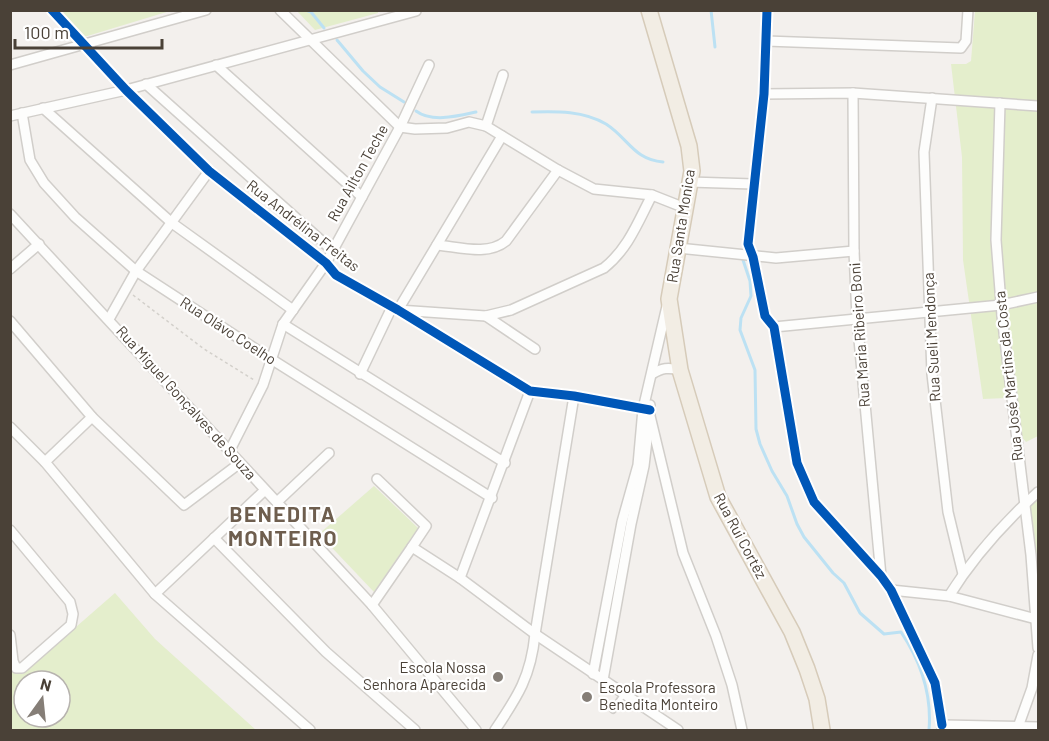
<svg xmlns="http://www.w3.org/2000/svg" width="1049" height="741" viewBox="0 0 1049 741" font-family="Barlow,sans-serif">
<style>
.green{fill:#e4eecc;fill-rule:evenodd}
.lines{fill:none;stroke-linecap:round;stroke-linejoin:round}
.stream{stroke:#bce1f3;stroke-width:3}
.service-casing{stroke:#d1ceca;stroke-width:8}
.minor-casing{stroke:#d1ceca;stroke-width:12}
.primary-casing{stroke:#d6cbb9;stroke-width:18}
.path{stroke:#d3d0cb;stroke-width:1.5;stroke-dasharray:3 3;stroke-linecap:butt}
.service{stroke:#fdfdfc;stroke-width:4.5}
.minor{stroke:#fdfdfc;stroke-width:9}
.primary{stroke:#f2ede4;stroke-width:15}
.cycleway-casing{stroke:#fff;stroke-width:13}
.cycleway{stroke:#0057b8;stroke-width:9}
.poi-dot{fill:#857e77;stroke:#fff;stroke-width:2}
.labels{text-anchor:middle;stroke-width:4.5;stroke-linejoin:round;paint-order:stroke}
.street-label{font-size:15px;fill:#4a4137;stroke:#fff}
.poi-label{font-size:15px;fill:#4a4137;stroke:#fff;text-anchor:end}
.district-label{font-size:21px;font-weight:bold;letter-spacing:1.5px;fill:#6e5e4e;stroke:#fff}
</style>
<rect width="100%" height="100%" fill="#f3f0ed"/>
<g class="green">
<polygon points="60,11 170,11 84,37"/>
<polygon points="297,11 378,11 378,13 315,30"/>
<polygon points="975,11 1038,11 1038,436 1026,442 1021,436 1012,400 1007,398 983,399 963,260 962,157 951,64 966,64 971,61"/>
<polygon points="374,486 418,528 374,592 319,534"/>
<polygon points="1038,491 1038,588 1034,586 1027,508"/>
<path d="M115,593L155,639L256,730H11L10,631L13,669L22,674ZM24,681H60V717H24Z"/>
</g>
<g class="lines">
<g class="stream">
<polyline points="306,10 311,12 324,28"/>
<polyline points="711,10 715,47"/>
<polyline points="337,40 363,71 380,87 404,102"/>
<path d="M416,111C432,123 458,116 476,112"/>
<path d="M532,112C557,111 584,111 606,124C628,138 634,160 663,162"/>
<path d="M742,257L750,281L751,296L741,318L740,330L755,370L756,429L760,444L772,471L787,496L797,524L804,537L833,573L844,583L860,613L884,634L901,632C921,662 932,694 929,730"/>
</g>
<defs>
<polyline id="service" points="613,710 623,695"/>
<g id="minor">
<polyline points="52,10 126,90 209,171 326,263 336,275 398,310 530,391 574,396 650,410"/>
<polyline points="280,10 400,127 415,129 447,128 469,122 486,126 558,170 594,189 652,195 685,208"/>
<polyline points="767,10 764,94 748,244 753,257 765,316 774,327 797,463 814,502 881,576 891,590 935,683 942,725"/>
<polyline points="766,41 961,48 966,41 968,10"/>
<polyline points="10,65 206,10"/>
<polyline points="216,65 362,197"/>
<polyline points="146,84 333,251"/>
<polyline points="853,93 854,251 857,318 881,576"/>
<polyline points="764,94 853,93 1038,106"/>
<polyline points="932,98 924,152 932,374 948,512 963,574"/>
<polyline points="1000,103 996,240 1002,316 1031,555 1038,648"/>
<polyline points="43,108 172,223 293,310"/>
<polyline points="22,113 30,160 44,183 75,217 136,271 271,359 492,498"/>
<polyline points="10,116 126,90 416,11"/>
<polyline points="486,126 503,75"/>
<path d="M502,136L398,310L486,316L511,310L604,268C628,249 638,222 652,195"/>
<polyline points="690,182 753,184"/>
<polyline points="10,214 372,605 476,730"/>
<path d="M437,245C459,247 488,256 506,241L558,170"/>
<polyline points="678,248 776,258 854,251"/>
<polyline points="10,269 39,244"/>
<polyline points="486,316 535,349"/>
<polyline points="109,319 136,271 209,171"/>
<polyline points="10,321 92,417 184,505 240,463"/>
<polyline points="283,324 505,463"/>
<polyline points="774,327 1001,305 1038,297"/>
<polyline points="360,374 392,307"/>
<path d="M652,374C662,368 668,367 680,370"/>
<polyline points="650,405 650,416 683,553 716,636 732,685 742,730"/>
<polyline points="10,427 45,462 155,594 310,730"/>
<polyline points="229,452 263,385 283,324 326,263 400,127 429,65"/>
<polyline points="45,462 92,417"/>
<polyline points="377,479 426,526 412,547"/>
<polyline points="277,502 329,453"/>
<polyline points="10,530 70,602 73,614 71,625 22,668 16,668 13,661 10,635"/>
<polyline points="214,538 326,652 415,730"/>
<polyline points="460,578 530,391"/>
<polyline points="891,590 949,596 1036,619"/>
<polyline points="155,594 265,490"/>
<path d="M949,596C972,559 1006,521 1038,492"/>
<polyline points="372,605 412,547 460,578 535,634 678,730"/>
<polyline points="593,674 622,522 638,465 643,409 667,306"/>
<polyline points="603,680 631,524 644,466 649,422"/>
<polyline points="1018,727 1032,688 1038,655"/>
<polyline points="942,729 942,725 1038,727"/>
<path d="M495,730C518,696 531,676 535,634L574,396"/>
</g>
<polyline id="primary" points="649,10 689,146 692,171 669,299 680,370 718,497 792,632 807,669 817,699 822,730"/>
</defs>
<use href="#service" class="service-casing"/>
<use href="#minor" class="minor-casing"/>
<use href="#primary" class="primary-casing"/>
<polyline class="path" points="133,295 204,349 254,380"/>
<use href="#service" class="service"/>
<use href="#minor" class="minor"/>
<use href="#primary" class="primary"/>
<defs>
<g id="cycleway">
<polyline points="52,10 126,90 209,171 326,263 336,275 398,310 530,391 574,396 650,410"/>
<polyline points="767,10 764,94 748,244 753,257 765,316 774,327 797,463 814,502 881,576 891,590 935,683 942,725"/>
</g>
</defs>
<use href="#cycleway" class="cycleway-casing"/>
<use href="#cycleway" class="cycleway"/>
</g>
<g class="poi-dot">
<circle cx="498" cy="677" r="6"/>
<circle cx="587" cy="697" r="6"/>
</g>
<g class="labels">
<g class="street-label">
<text transform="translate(358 173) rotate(-61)" y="5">Rua Ailton Teche</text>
<text transform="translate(303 226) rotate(38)" y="5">Rua Andrélina Freitas</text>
<text transform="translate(681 226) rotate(-81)" y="5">Rua Santa Monica</text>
<text transform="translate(228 331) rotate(33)" y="5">Rua Olávo Coelho</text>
<text transform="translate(860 335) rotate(-94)" y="5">Rua Maria Ribeiro Boni</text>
<text transform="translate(932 337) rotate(-93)" y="5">Rua Sueli Mendonça</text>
<text transform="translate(1009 376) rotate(-96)" y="5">Rua José Martins da Costa</text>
<text transform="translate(186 403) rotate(48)" y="5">Rua Miguel Gonçalves de Souza</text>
<text transform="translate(740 536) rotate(62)" y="5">Rua Rui Cortêz</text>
</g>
<g class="poi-label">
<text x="486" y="673">Escola Nossa<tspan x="486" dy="17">Senhora Aparecida</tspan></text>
<text x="599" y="693" text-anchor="start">Escola Professora<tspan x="599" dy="17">Benedita Monteiro</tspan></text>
</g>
<g class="district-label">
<text x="283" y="522">BENEDITA<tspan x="283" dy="24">MONTEIRO</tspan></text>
</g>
</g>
<rect width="1049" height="741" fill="none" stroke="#4a4137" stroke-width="24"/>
<g transform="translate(42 699) rotate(15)"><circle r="28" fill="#ffffff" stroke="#b7b3af" stroke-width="1.5"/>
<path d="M0-4.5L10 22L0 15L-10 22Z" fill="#857e77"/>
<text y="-9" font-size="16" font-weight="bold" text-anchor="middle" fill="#4a4137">N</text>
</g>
<path d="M15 39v9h147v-9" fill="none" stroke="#4a4137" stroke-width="3"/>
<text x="24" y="39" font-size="18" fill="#4a4137" stroke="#ffffff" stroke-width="4.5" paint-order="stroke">100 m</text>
</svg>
